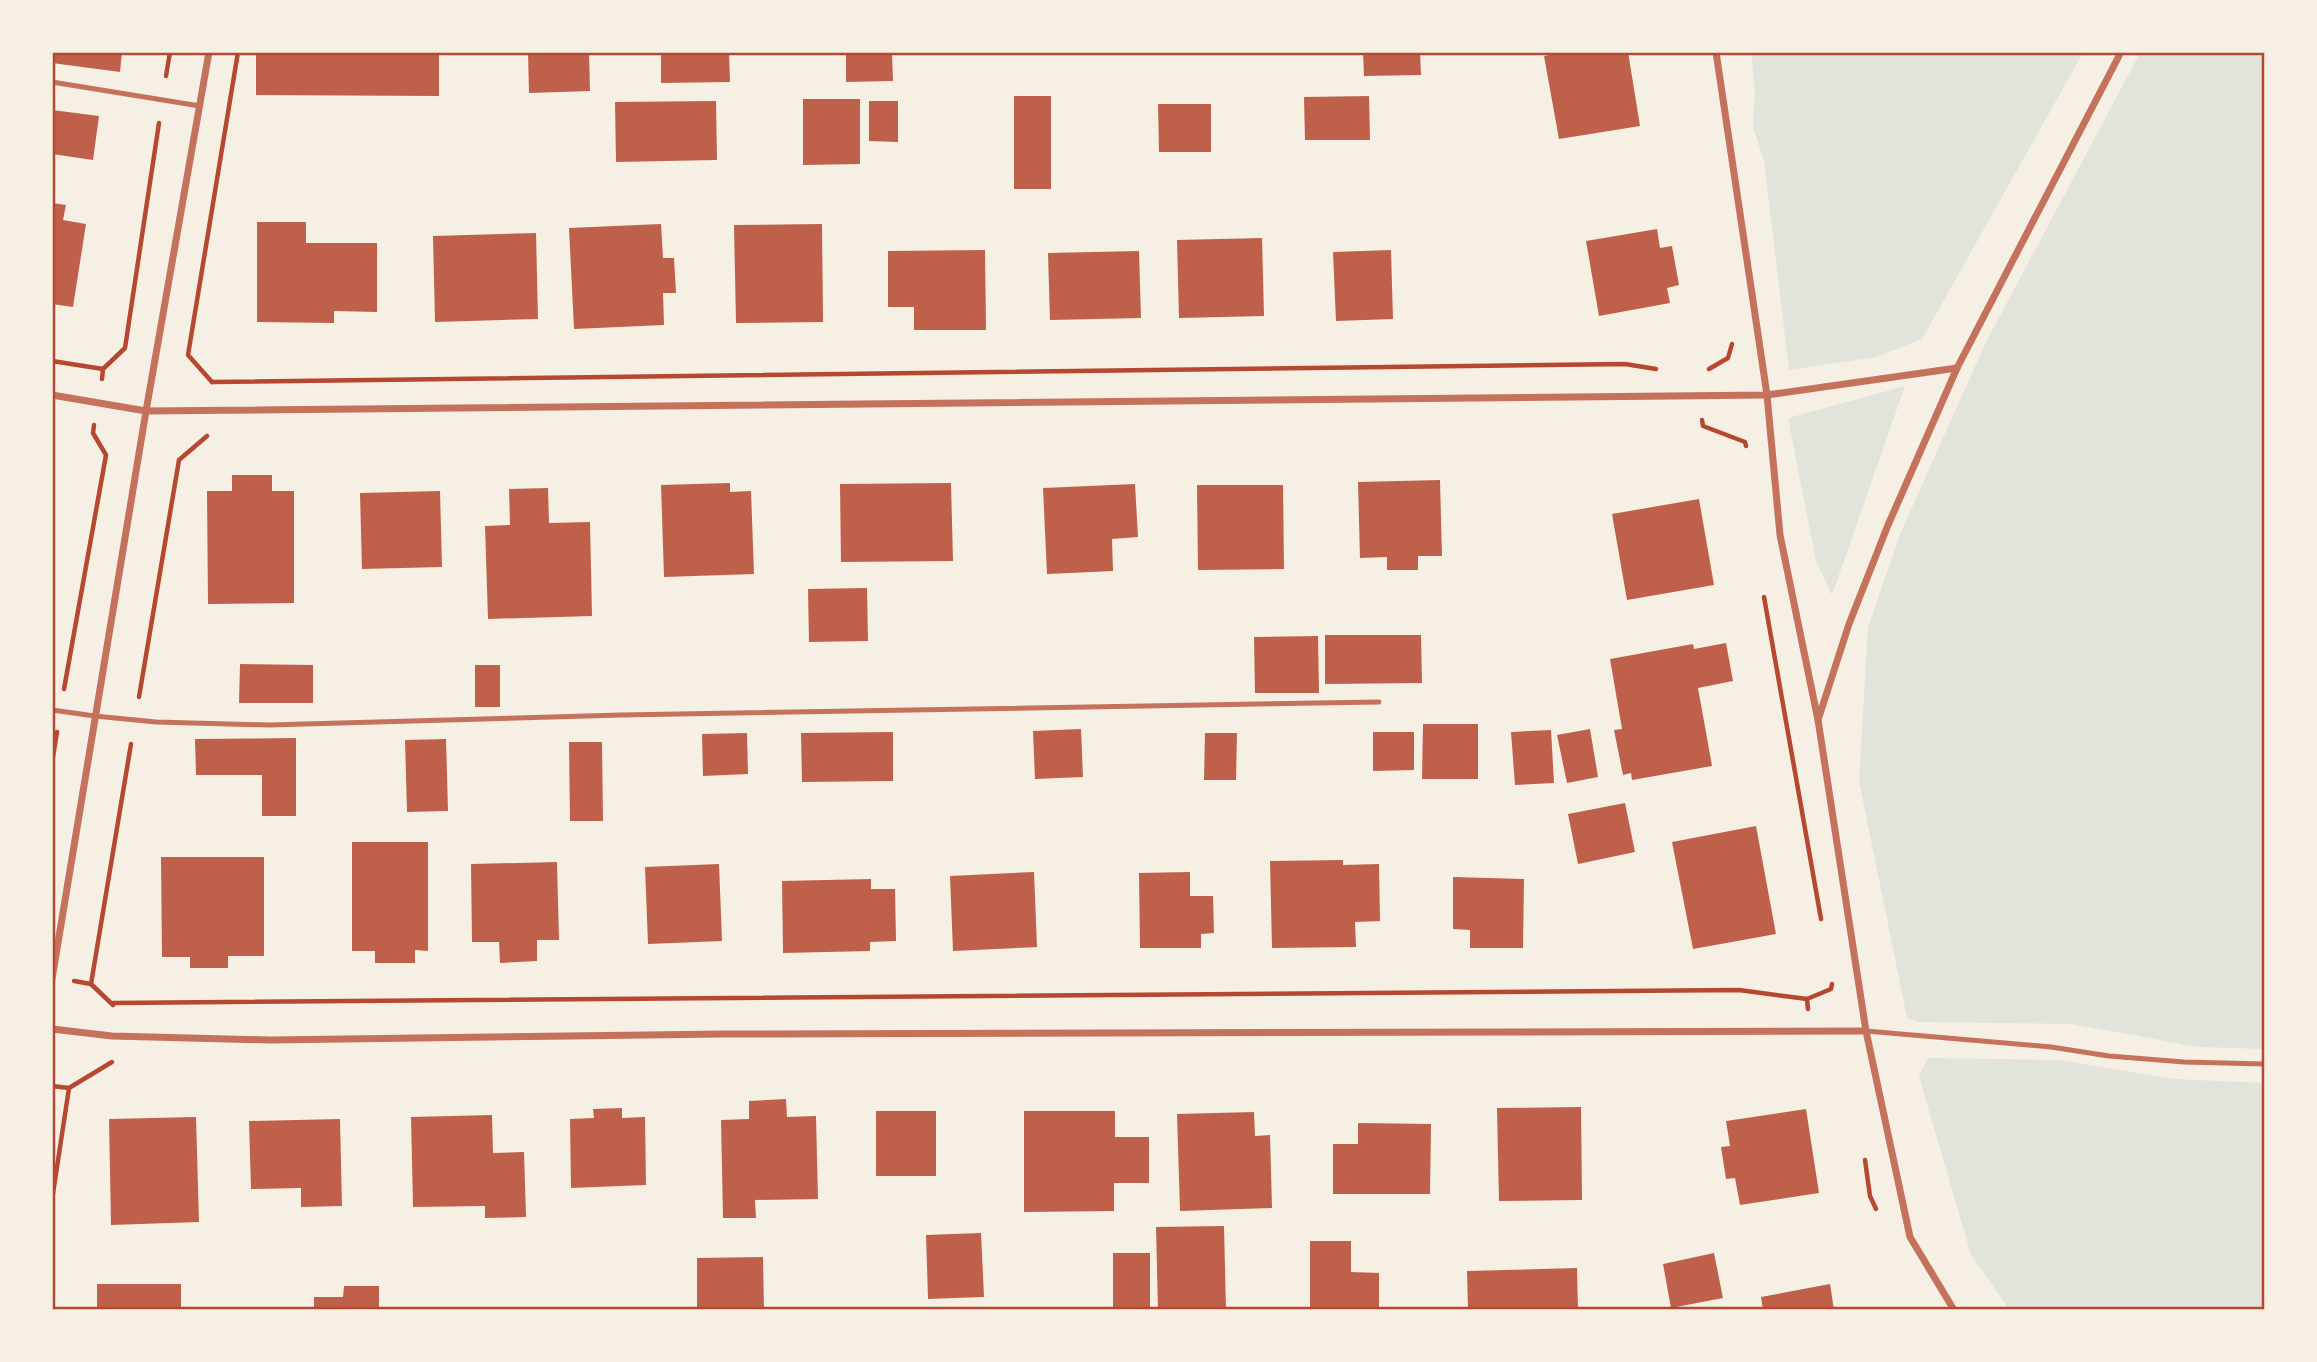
<svg xmlns="http://www.w3.org/2000/svg" width="2317" height="1362" viewBox="0 0 2317 1362" font-family="'PT Sans',sans-serif">
<style>
.green{fill:#e2e4dc}
.building{fill:#bf614a}
.lines{fill:none;stroke-linecap:round;stroke-linejoin:round}
.path{stroke:#b5482f;stroke-width:4.5}
.service{stroke:#c5725c;stroke-width:5}
.minor{stroke:#c5725c;stroke-width:7}
.neatline{fill:none;stroke:#b5482f;stroke-width:2.5}
</style>
<rect width="100%" height="100%" fill="#f6efe4"/>
<g class="green">
<polygon points="1751,53 2083,53 1922,339 1876,357 1789,370 1764,161 1753,127 1755,90"/>
<polygon points="2140,53 2264,53 2264,1049 2198,1047 2072,1024 1918,1022 1907,1018 1859,781 1868,627 1901,532 1985,344"/>
<polygon points="1905,386 1832,595 1816,561 1788,418"/>
<polygon points="1928,1058 2059,1060 2174,1079 2264,1083 2264,1309 2009,1309 1971,1255 1919,1076"/>
</g>
<g class="building">
<polygon points="52,52 122,52 120,72 52,63"/>
<polygon points="256,52 439,52 439,96 256,95"/>
<polygon points="528,52 589,52 590,91 529,93"/>
<polygon points="661,52 729,52 730,82 661,83"/>
<polygon points="846,52 892,52 893,81 846,82"/>
<polygon points="1363,52 1420,52 1421,75 1364,76"/>
<polygon points="1566,52 1628,52 1640,126 1559,139 1544,56"/>
<rect x="1014" y="96" width="37" height="93"/>
<polygon points="1369,96 1370,140 1305,140 1304,97"/>
<polygon points="803,99 860,99 860,164 803,165"/>
<polygon points="716,101 717,160 616,162 615,102"/>
<polygon points="869,101 898,101 898,142 869,141"/>
<polygon points="1158,104 1211,104 1211,152 1159,152"/>
<polygon points="52,110 99,116 93,160 52,154"/>
<polygon points="52,203 66,205 63,220 86,224 73,307 52,304"/>
<polygon points="257,222 306,222 306,243 377,243 377,312 334,311 334,323 257,322"/>
<polygon points="661,224 663,258 674,258 676,293 663,293 664,325 574,329 569,228"/>
<polygon points="822,224 823,322 736,323 734,225"/>
<polygon points="1657,229 1660,248 1672,246 1679,285 1667,288 1670,303 1599,316 1586,241"/>
<polygon points="536,233 538,319 435,322 433,236"/>
<polygon points="1262,238 1264,316 1179,318 1177,240"/>
<polygon points="985,250 986,330 914,330 914,307 888,307 888,251"/>
<polygon points="1391,250 1393,319 1336,321 1333,252"/>
<polygon points="1139,251 1141,318 1050,320 1048,253"/>
<polygon points="232,475 272,475 272,491 294,491 294,603 208,604 207,491 232,491"/>
<polygon points="1440,480 1442,556 1418,556 1418,570 1387,570 1387,557 1360,558 1358,482"/>
<polygon points="730,483 730,492 751,491 754,574 664,577 661,485"/>
<polygon points="951,483 953,561 841,562 840,484"/>
<polygon points="1135,484 1138,537 1112,539 1113,571 1047,574 1043,488"/>
<polygon points="1197,485 1283,485 1284,569 1198,570"/>
<polygon points="548,488 549,523 590,522 592,616 488,619 485,526 510,525 509,489"/>
<polygon points="440,491 442,567 362,569 360,493"/>
<polygon points="1699,499 1714,585 1627,600 1612,514"/>
<polygon points="867,588 868,641 809,642 808,589"/>
<polygon points="1325,635 1421,635 1422,683 1325,684"/>
<polygon points="1318,636 1319,693 1255,693 1254,637"/>
<polygon points="1726,643 1733,681 1698,688 1712,766 1632,780 1631,773 1623,775 1614,730 1622,729 1610,659 1693,644 1694,649"/>
<polygon points="240,664 313,665 313,703 239,703"/>
<rect x="475" y="665" width="25" height="42"/>
<polygon points="1423,724 1478,724 1478,779 1422,779"/>
<polygon points="1081,729 1083,777 1035,779 1033,731"/>
<polygon points="1590,729 1598,777 1567,783 1557,735"/>
<polygon points="1551,730 1554,783 1515,785 1511,732"/>
<polygon points="893,732 893,781 802,782 801,733"/>
<polygon points="1373,732 1414,732 1414,770 1373,771"/>
<polygon points="747,733 748,774 703,776 702,734"/>
<polygon points="1205,733 1237,733 1236,780 1204,780"/>
<polygon points="296,738 296,816 262,816 262,775 196,775 195,739"/>
<polygon points="446,739 448,811 407,812 405,740"/>
<polygon points="569,742 602,742 603,821 570,821"/>
<polygon points="1625,803 1635,852 1578,864 1568,814"/>
<polygon points="1756,826 1776,934 1693,949 1672,842"/>
<polygon points="352,842 428,842 428,951 415,950 415,963 375,963 375,951 352,951"/>
<polygon points="161,857 264,857 264,956 228,956 228,968 190,968 190,957 162,957"/>
<polygon points="1343,860 1343,865 1379,864 1380,921 1355,922 1356,947 1272,948 1270,861"/>
<polygon points="557,862 559,940 537,940 537,961 500,963 499,942 472,942 471,864"/>
<polygon points="719,864 722,941 648,944 645,867"/>
<polygon points="1034,872 1037,947 953,951 950,876"/>
<polygon points="1190,872 1190,896 1213,896 1214,933 1201,934 1201,948 1140,948 1139,873"/>
<polygon points="1453,877 1524,879 1523,948 1470,948 1470,930 1453,929"/>
<polygon points="871,879 871,889 895,889 896,941 870,942 870,951 783,953 782,881"/>
<polygon points="786,1099 787,1117 816,1116 818,1199 755,1200 756,1218 723,1218 721,1120 749,1119 749,1101"/>
<polygon points="1581,1107 1582,1200 1499,1201 1497,1108"/>
<polygon points="622,1108 622,1118 645,1117 646,1185 571,1188 570,1119 594,1118 593,1109"/>
<polygon points="1806,1109 1819,1193 1740,1205 1735,1178 1726,1179 1721,1147 1730,1146 1726,1121"/>
<rect x="876" y="1111" width="60" height="65"/>
<polygon points="1024,1111 1115,1111 1115,1137 1149,1137 1149,1183 1114,1183 1114,1211 1024,1212"/>
<polygon points="1254,1112 1255,1136 1270,1135 1272,1208 1180,1211 1177,1114"/>
<polygon points="492,1115 493,1153 524,1152 526,1217 485,1218 485,1206 413,1207 411,1117"/>
<polygon points="196,1117 199,1222 111,1225 109,1119"/>
<polygon points="340,1119 342,1206 301,1207 301,1188 251,1189 249,1121"/>
<polygon points="1358,1123 1431,1124 1430,1194 1333,1194 1333,1144 1358,1144"/>
<polygon points="1224,1226 1226,1310 1158,1310 1156,1227"/>
<polygon points="981,1233 984,1297 928,1299 926,1235"/>
<polygon points="1310,1241 1351,1241 1351,1272 1379,1273 1379,1310 1310,1310"/>
<rect x="1113" y="1253" width="37" height="57"/>
<polygon points="1714,1253 1723,1298 1671,1308 1663,1264"/>
<polygon points="763,1257 764,1310 697,1310 697,1258"/>
<polygon points="1577,1268 1578,1310 1468,1310 1467,1271"/>
<rect x="97" y="1284" width="84" height="26"/>
<polygon points="1830,1284 1834,1310 1763,1310 1761,1297"/>
<polygon points="344,1286 379,1286 379,1310 314,1310 314,1297 343,1297"/>
</g>
<g class="lines">
<g class="path">
<polyline points="166,76 170,52"/>
<polyline points="52,361 103,369"/>
<polyline points="1709,369 1728,358 1732,344"/>
<polyline points="102,379 103,369 125,348 159,123"/>
<polyline points="212,382 1625,364 1656,369"/>
<polyline points="212,382 188,355 238,52"/>
<polyline points="1702,420 1703,426 1745,442 1746,446"/>
<polyline points="1764,597 1821,919"/>
<polyline points="64,689 106,455 93,433 94,425"/>
<polyline points="139,697 179,460 207,436"/>
<polyline points="52,763 57,732"/>
<polyline points="74,981 91,984"/>
<polyline points="113,1003 1739,990 1807,999"/>
<polyline points="113,1005 91,984 131,744"/>
<polyline points="1808,1009 1807,999 1831,989 1832,984"/>
<polyline points="52,1086 69,1088"/>
<polyline points="1865,1160 1870,1196 1876,1209"/>
<polyline points="52,1200 69,1088 112,1062"/>
</g>
<g class="service">
<polyline points="52,82 200,106"/>
<polyline points="52,710 95,716 156,722 269,725 621,715 1379,702"/>
<polyline points="1866,1031 2051,1047 2109,1056 2184,1062 2264,1064"/>
</g>
<g class="minor">
<polyline points="1716,52 1767,395 1780,535 1818,720"/>
<polyline points="52,395 146,411 1767,395 1957,368"/>
<polyline points="52,979 146,411 209,52"/>
<polyline points="52,1029 112,1036 270,1040 724,1034 1866,1031"/>
<polyline points="1954,1310 1910,1237 1866,1031 1818,720 1849,624 1888,525 1957,368 2121,52"/>
</g>
</g>
<rect width="2317" height="1362" fill="none" stroke="#f6efe4" stroke-width="108"/>
<rect x="54" y="54" width="2209" height="1254" class="neatline"/>
</svg>
